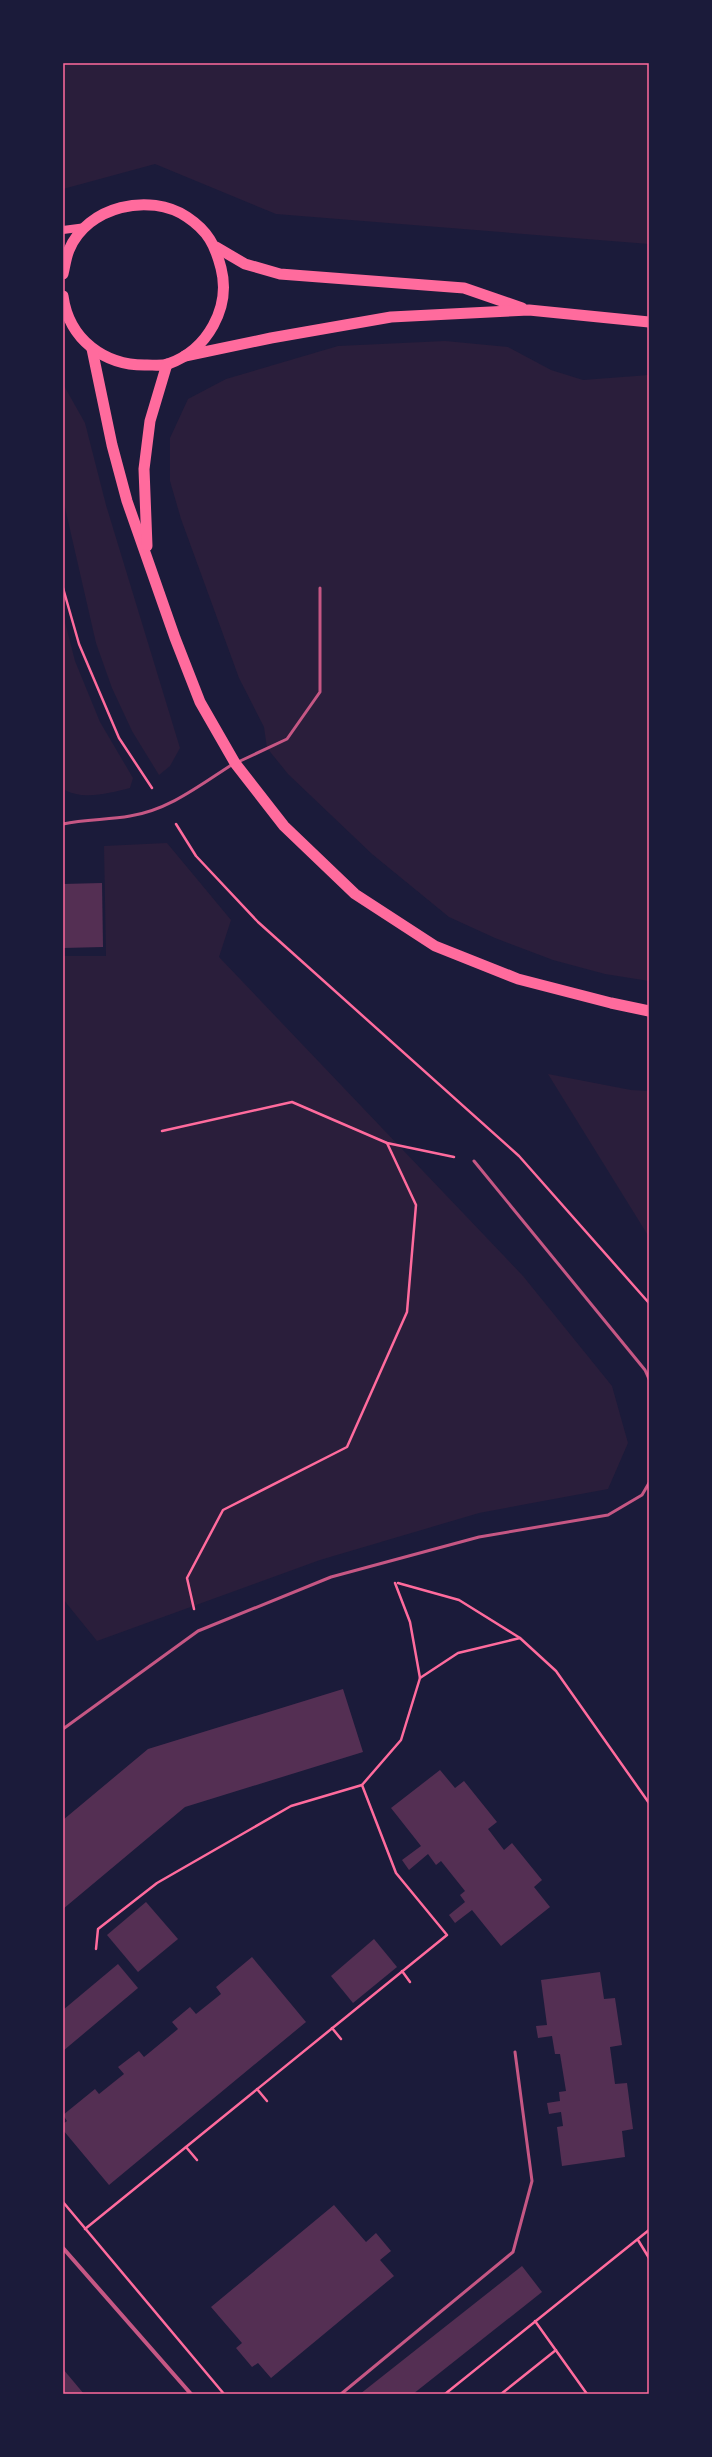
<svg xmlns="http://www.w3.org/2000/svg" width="712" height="2457" viewBox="0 0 712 2457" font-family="Arial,sans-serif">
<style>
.green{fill:#2a1e3b}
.building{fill:#542f53}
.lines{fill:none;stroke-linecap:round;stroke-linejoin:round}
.path{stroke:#ff6b9d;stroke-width:2.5}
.service{stroke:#c65784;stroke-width:3}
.minor{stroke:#c65784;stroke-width:4}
.secondary{stroke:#ff6b9d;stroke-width:8}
.trunk{stroke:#ff6b9d;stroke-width:11}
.neatline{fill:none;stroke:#ff6b9d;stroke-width:1.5}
</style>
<rect width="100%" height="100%" fill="#1b1b3a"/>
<g class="green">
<polygon points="63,63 649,63 649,244 276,214 155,164 63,189"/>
<polygon points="445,341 508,347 551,370 583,380 649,375 649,981 605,974 553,960 495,938 449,917 372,854 288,774 267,748 264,727 239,678 181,519 170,481 170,438 188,399 226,379 338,346"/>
<polygon points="63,384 85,423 106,505 180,748 170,766 159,775 132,731 112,688 96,643 63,499"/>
<path d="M63,614L75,661L100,722L133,778L130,788C109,793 83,801 63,789Z"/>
<polygon points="167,843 231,920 219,957 523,1276 612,1386 628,1443 608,1489 479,1513 320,1560 97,1641 63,1599 63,956 106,956 104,846"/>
<polygon points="548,1074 631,1090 649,1091 649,1237"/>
</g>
<g class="building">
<polygon points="102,883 103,947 63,948 63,884"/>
<polygon points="343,1689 363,1752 185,1807 63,1909 63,1820 148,1749"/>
<polygon points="440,1770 455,1788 464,1781 497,1822 488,1829 504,1850 512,1843 542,1880 534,1887 550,1907 501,1946 472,1910 455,1923 449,1915 465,1902 460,1895 465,1891 441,1861 436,1865 428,1854 409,1870 402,1860 421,1846 391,1808"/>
<polygon points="146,1902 178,1939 138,1972 107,1935"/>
<polygon points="374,1939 397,1967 353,2003 331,1976"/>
<polygon points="252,1957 306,2022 109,2185 63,2130 63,2124 67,2121 63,2115 95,2089 99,2094 124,2074 118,2067 139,2051 144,2057 178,2029 172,2022 190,2007 196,2014 221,1994 216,1987"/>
<polygon points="118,1964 138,1988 63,2051 63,2010"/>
<polygon points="600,1972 604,1999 615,1998 622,2045 610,2047 615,2084 627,2083 633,2129 622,2131 625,2157 562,2166 557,2127 563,2126 561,2112 549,2114 547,2103 560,2101 559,2092 566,2091 560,2054 555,2054 552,2036 538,2038 536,2026 547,2025 541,1980"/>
<polygon points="334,2205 366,2242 376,2233 391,2251 380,2260 394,2276 271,2378 258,2363 252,2367 236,2348 242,2343 211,2307"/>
<polygon points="522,2266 542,2292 413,2394 360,2394"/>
<polygon points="63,2369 84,2394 63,2394"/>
</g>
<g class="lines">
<g class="path">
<polyline points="63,588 79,644 119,738 152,788"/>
<polyline points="176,824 196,856 258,922 519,1156 649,1303"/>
<polyline points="162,1131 292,1102 387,1143 454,1157"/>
<polyline points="398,1583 459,1600 520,1638 556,1671 649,1803"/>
<polyline points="194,1609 187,1578 223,1510 347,1447 407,1312 416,1205 387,1143"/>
<polyline points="420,1678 458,1653 520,1638"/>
<polyline points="96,1949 98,1929 157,1883 291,1806 362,1785 401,1740 420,1678 410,1622 395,1583"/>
<polyline points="402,1971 410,1982"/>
<polyline points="332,2028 341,2039"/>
<polyline points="257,2089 267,2101"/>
<polyline points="186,2147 197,2160"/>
<polyline points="63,2202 224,2394"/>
<polyline points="85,2229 447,1935 396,1873 362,1785"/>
<polyline points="638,2240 649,2258"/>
<polyline points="535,2321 587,2394"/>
<polyline points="445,2394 649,2230"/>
<polyline points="501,2394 556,2350"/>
</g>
<g class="service">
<polyline points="238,762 287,739 320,692 320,588"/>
<path d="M63,824C85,819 108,820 130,816C169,810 200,785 233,764"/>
<polyline points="474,1161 645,1370 649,1379"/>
<polyline points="63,1729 198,1631 331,1577 479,1537 608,1515 642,1495 649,1483"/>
<polyline points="341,2394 513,2252 532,2181 515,2052"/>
</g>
<polyline class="minor" points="63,2248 191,2394"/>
<polyline class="secondary" points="63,230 86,227"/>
<g class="trunk">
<polyline points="216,247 245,264 280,274 464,288 522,308"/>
<path d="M63,274C65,266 66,257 69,250C87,206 150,192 187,217C208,231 215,245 221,268C231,307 208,350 168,364C162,366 154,365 147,365C105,366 69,340 63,296"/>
<polyline points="92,349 112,445 127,501 175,638 200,702 235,763 284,826 355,894 435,946 518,979 611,1003 649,1011"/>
<polyline points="185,356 271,338 391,317 529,310 649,322"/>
<polyline points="147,546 144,469 150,421 167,364"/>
</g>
</g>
<rect width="712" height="2457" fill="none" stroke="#1b1b3a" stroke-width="128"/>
<rect x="64" y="64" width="584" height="2329" class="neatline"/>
</svg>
